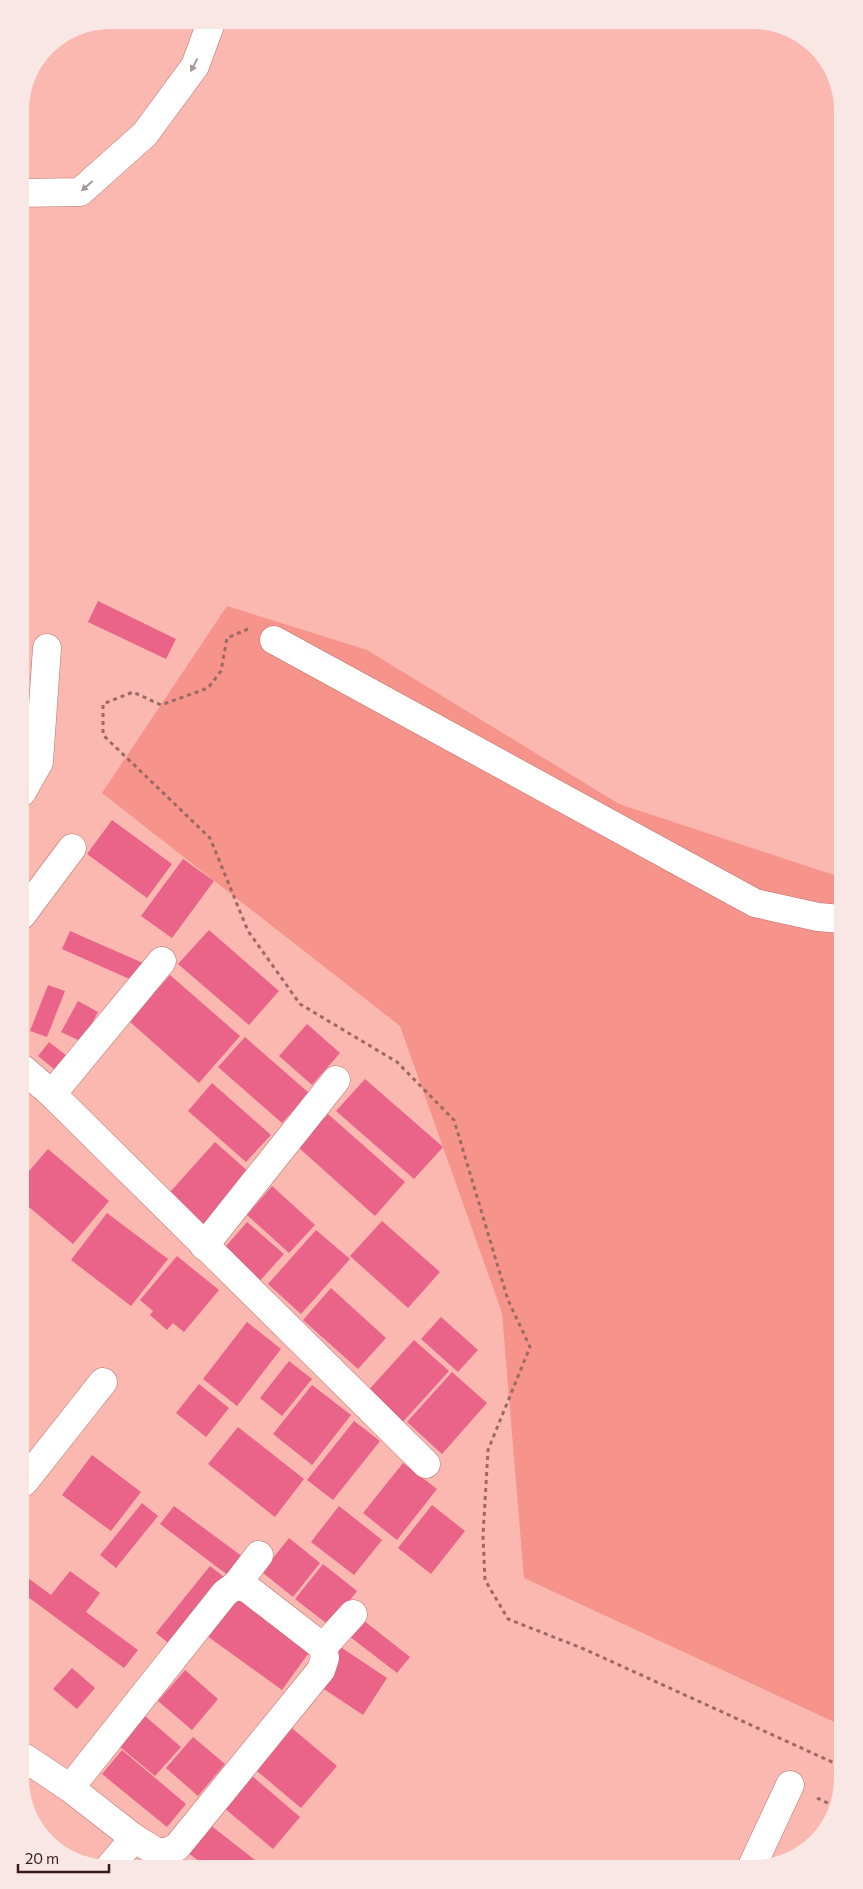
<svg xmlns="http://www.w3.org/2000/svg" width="863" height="1889" viewBox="0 0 863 1889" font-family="Commissioner,sans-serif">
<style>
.green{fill:#f6938a}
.building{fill:#ea6489}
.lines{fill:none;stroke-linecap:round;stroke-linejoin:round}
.minor-casing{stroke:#bd716a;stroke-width:29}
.path{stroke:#9b6a66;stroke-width:3;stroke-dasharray:4 4;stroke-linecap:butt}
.minor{stroke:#fff;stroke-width:28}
.oneway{fill:#a69897}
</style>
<rect width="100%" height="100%" fill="#fab8b1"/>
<polygon class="green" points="227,606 367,650 619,804 840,877 843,1726 524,1578 502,1313 400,1026 102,793"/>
<g class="building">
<polygon points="98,601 176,639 166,659 88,622"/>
<polygon points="22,625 24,625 23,698 22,698"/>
<polygon points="112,820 172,864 147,898 87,854"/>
<polygon points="183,859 214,881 172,938 141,916"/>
<polygon points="209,930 279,991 249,1025 178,964"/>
<polygon points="70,931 143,963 134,981 62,949"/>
<polygon points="170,975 240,1036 199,1083 129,1021"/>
<polygon points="48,985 65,991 47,1037 30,1031"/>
<polygon points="78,1001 98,1012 82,1042 61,1032"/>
<polygon points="307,1024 340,1053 312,1085 279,1056"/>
<polygon points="245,1037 309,1093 282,1123 218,1067"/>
<polygon points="49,1042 71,1059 59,1073 38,1056"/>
<polygon points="365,1079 443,1147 414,1179 336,1111"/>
<polygon points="212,1083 271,1135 246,1162 188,1111"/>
<polygon points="328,1114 405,1182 375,1216 298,1147"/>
<polygon points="215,1142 250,1173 197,1232 162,1201"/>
<polygon points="48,1149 109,1201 73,1244 23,1202 23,1178"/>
<polygon points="272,1186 315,1225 289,1253 247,1215"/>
<polygon points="107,1213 168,1259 131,1306 71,1260"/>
<polygon points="382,1221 440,1272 408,1308 350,1256"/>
<polygon points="247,1222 284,1254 257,1284 221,1252"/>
<polygon points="316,1230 350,1259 301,1314 268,1284"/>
<polygon points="177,1256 219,1290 184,1332 173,1323 167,1330 150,1315 153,1311 140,1300"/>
<polygon points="331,1288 386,1338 358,1369 303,1320"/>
<polygon points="441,1317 478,1350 458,1372 421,1339"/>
<polygon points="247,1322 281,1349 237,1406 203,1379"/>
<polygon points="414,1340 449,1371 401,1424 366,1393"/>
<polygon points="289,1361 312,1379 282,1416 260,1398"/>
<polygon points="452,1372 487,1403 442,1454 407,1422"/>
<polygon points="199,1384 229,1408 206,1437 176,1413"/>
<polygon points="312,1385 351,1415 312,1465 273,1434"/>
<polygon points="354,1421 380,1441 333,1500 307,1480"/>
<polygon points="238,1427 304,1479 275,1517 208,1464"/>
<polygon points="92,1455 141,1492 111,1531 62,1495"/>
<polygon points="403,1463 437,1489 397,1540 363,1513"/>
<polygon points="142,1503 158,1516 116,1568 100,1555"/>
<polygon points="432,1505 465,1531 431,1574 398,1548"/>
<polygon points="174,1506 243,1557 229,1576 160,1524"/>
<polygon points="339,1506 382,1540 354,1575 311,1542"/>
<polygon points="289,1538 320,1563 293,1597 262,1572"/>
<polygon points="323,1564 357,1591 330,1626 295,1599"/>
<polygon points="210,1566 228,1580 173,1647 156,1633"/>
<polygon points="70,1571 100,1593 86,1612 138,1650 124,1668 24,1594 24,1575 51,1595"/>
<polygon points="238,1593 313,1647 282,1690 207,1636"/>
<polygon points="363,1620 410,1657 397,1673 349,1636"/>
<polygon points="339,1646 387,1678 363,1715 315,1683"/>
<polygon points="72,1668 95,1688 77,1709 53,1689"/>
<polygon points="185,1670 218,1699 192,1730 158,1701"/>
<polygon points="145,1716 181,1747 155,1776 119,1746"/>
<polygon points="287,1724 337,1766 301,1808 251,1766"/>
<polygon points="193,1737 225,1764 198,1796 166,1768"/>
<polygon points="122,1750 186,1804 167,1827 102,1774"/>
<polygon points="251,1775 300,1817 273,1849 223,1807"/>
<polygon points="205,1821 260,1864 257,1868 208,1868 183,1849"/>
</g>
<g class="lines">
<defs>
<g id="minor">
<polyline points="20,193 80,192 145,134 195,66 212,20"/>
<polyline points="274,640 755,903 818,917 841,919"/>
<polyline points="22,792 39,762 47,648"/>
<polyline points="22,915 72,848"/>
<polyline points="23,1069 52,1094 426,1464"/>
<polyline points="52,1094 162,961"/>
<polyline points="204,1246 336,1080"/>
<polyline points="24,1482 103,1382"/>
<polyline points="323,1647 353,1614"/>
<polyline points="25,1758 70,1788 134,1838 155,1851 165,1853 177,1847 321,1670 325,1658 323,1647 248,1589 236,1585"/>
<polyline points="70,1788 225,1593 236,1585 259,1555"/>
<polyline points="753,1864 790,1785"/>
<polyline points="108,1869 134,1838"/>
</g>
</defs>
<use href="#minor" class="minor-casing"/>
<g class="path">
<polyline points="248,629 227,638 221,671 208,688 161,705 133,692 103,704 103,735 210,838 248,931 300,1004 397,1062 454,1120 508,1300 530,1347 488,1450 483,1536 485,1580 508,1619 584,1649 843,1767"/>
<polyline points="817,1798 834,1806"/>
</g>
<use href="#minor" class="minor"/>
</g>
<defs><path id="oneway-solid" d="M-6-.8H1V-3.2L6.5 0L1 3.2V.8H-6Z" transform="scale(1.25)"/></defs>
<g class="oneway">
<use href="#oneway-solid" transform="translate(194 65) rotate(118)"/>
<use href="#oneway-solid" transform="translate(87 186) rotate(139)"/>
</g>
<path d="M0 0H863V1889H0ZM110 29H753A81 81 0 0 1 834 110V1779A81 81 0 0 1 753 1860H110A81 81 0 0 1 29 1779V110A81 81 0 0 1 110 29Z" fill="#f9e7e5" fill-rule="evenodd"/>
<path d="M18 1864v8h91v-8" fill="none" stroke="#391a18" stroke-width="2.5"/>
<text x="25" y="1864" font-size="15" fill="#391a18" stroke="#f9e7e5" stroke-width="4" paint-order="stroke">20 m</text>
</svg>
